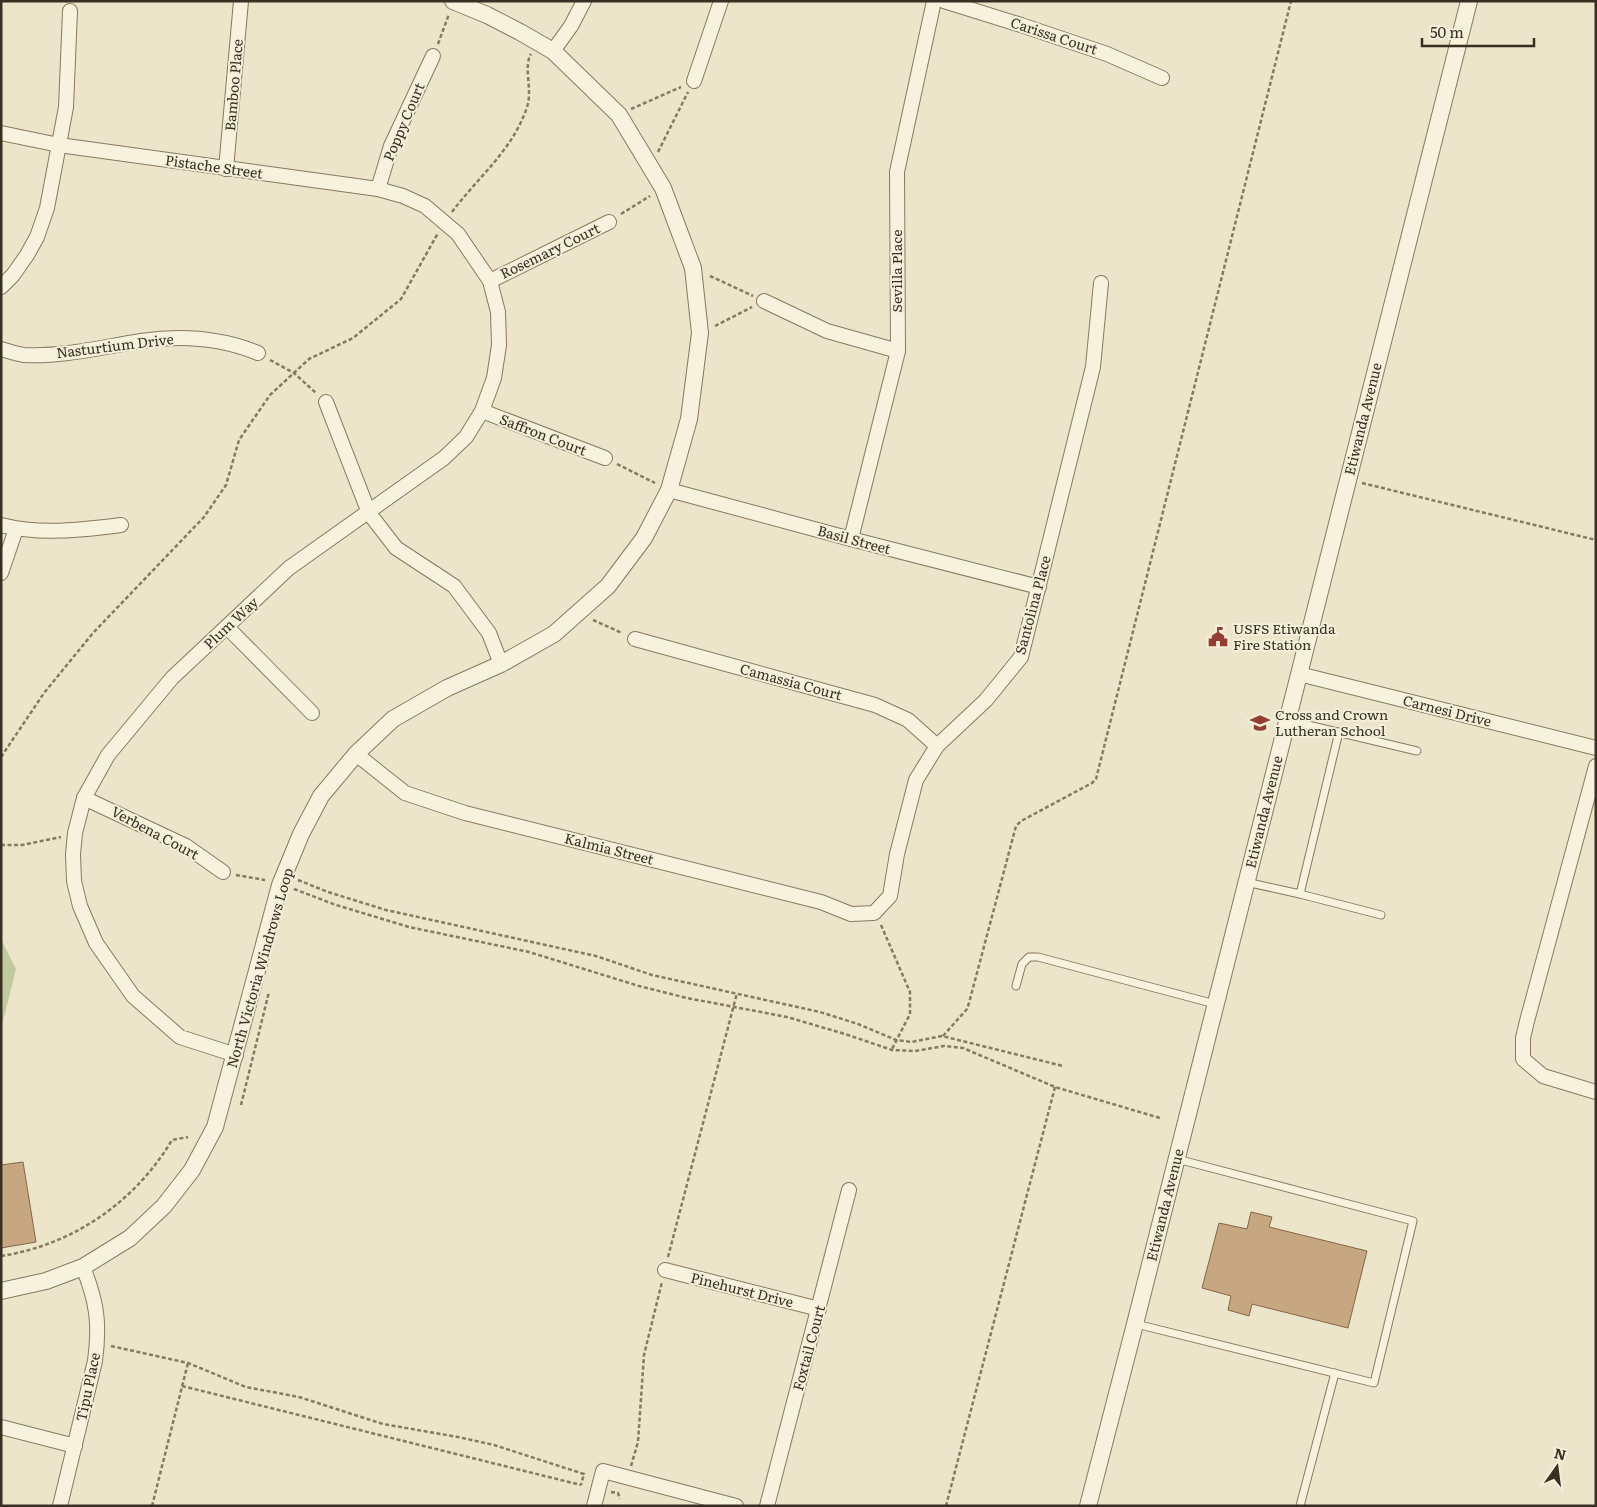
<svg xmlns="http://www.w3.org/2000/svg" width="1597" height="1507" viewBox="0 0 1597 1507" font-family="Literata,serif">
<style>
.green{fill:#c0ca9e}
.building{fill:#c7a682;stroke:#856646}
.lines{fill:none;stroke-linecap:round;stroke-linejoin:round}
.service-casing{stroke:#88795f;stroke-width:9}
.minor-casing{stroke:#88795f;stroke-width:16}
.tertiary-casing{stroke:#88795f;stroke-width:18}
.path{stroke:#88795f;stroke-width:2.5;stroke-dasharray:4 2.5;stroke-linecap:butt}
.service{stroke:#f7f2dd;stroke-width:7}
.minor{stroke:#f7f2dd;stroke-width:14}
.tertiary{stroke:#f7f2dd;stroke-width:16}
.labels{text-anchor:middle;stroke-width:4;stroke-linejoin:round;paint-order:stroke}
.street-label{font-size:14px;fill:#392f22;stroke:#f4efd9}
.poi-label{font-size:14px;fill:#392f22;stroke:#f4efd9;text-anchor:start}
</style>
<rect width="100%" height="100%" fill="#ece5ca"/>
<polygon class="green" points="1,939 16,969 1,1029"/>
<g class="building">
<polygon points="23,1162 36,1242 1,1248 1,1165"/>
<polygon points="1251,1212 1272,1217 1269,1227 1367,1251 1348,1328 1252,1304 1249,1316 1228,1310 1231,1296 1202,1288 1219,1223 1247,1229"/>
</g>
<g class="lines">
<defs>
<g id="service">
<polyline points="1287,720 1417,751"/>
<polyline points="1246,882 1300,894 1339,732"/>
<polyline points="1300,894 1381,915"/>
<polyline points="1016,986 1022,964 1029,957 1038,957 1215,1004"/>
<polyline points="1136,1324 1374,1383 1413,1221 1177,1159"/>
<polyline points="1300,1506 1335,1373"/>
</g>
<g id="minor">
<polyline points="944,1 1021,25 1107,54 1162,78"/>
<polyline points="553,51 571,26 584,1"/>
<polyline points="694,81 721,1"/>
<polyline points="1,133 59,145 378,189 403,196 425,206 458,234 490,281 498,312 499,345 494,378 482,411 466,437 444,458 289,568 172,678 108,755 84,798 75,833 73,854 74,881 80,906 96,943 133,996 180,1037 236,1055"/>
<polyline points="226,169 241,1"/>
<polyline points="378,189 391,146 433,56"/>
<polyline points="490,281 609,222"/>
<polyline points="1,287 13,275 27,255 37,237 47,208 66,107 70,11"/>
<polyline points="764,301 827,331 898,351"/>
<path d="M1,349C8,351 16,354 24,355C63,357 102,347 141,341C181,335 221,338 258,353"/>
<polyline points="326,402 369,513 396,548 454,586 489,633 501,664"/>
<polyline points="482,411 605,458"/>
<polyline points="669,490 851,539 1039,587"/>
<path d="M1,525C40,535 82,530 121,525"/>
<polyline points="851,539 898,351 897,172 934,1"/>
<polyline points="1,573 16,529"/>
<polyline points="227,627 312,713"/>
<polyline points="635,639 875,705 908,720 937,746"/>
<polyline points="1299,674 1596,748"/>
<polyline points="356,754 405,793 465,813 821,902 851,914 874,913 890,896 897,854 916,780 937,746 986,700 1021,657 1093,367 1101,283"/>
<polyline points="1596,766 1527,1021 1523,1038 1523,1059 1543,1076 1596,1092"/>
<polyline points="84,798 186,846 223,872"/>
<polyline points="665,1270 819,1309"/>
<polyline points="1,1427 75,1446"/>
<path d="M60,1506L95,1361C100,1324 97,1302 83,1267"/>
<polyline points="594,1506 603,1471 736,1506"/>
<polyline points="767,1506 849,1190"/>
</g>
<g id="tertiary">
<polyline points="1,1291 46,1281 83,1267 130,1238 164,1206 192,1170 215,1127 280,885 301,834 321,796 356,754 393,719 447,688 501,664 554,634 608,586 644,538 669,490 689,419 700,333 693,268 663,188 619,115 553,51 520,32 487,15 453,1"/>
<polyline points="1088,1506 1135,1324 1469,1"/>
</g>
</defs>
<use href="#service" class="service-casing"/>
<use href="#minor" class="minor-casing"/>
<use href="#tertiary" class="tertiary-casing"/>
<g class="path">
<polyline points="438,44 449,14"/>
<polyline points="631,109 681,87"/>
<polyline points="658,152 688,92"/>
<path d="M452,212C478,177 513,150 527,107C533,90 523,67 531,54"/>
<polyline points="621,214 650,196"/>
<polyline points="710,276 753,296"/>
<polyline points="715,326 752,307"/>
<polyline points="270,360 294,373 316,393"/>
<polyline points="617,464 655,483"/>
<polyline points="1362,483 1596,540"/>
<polyline points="593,620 622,633"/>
<polyline points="1,757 44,693 93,633 204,517 226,485 239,440 270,395 309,359 353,338 401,299 438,233"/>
<polyline points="1,845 22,845 61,837"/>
<polyline points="236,875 265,880"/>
<polyline points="298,880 328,892 386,910 596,956 652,975 820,1012 858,1024 896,1040 911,1042 942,1036 1063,1066"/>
<polyline points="294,889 336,905 409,927 529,952 639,986 687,998 787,1017 845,1034 892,1050 915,1051 944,1046 963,1048 1055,1087 1160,1118"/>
<polyline points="881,925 910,992 910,1014 892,1049"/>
<polyline points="943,1036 967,1009 969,1003 1016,826 1021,821 1092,783 1096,779 1291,1"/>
<polyline points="241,1105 269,992"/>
<path d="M1,1256C73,1245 135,1202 172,1140L188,1137"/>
<polyline points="668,1257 737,993"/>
<polyline points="111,1346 188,1363 246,1387 299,1397 383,1424 458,1437 494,1445 584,1474 581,1485"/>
<polyline points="182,1386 581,1485"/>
<polyline points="631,1466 638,1442 644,1355 662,1282"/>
<polyline points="611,1492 618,1493 620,1499"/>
<polyline points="152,1506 188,1363"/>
<polyline points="946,1506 1055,1087"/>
</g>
<use href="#service" class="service"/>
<use href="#minor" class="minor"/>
<use href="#tertiary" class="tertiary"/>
</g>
<defs>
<symbol id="civic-bare" viewBox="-9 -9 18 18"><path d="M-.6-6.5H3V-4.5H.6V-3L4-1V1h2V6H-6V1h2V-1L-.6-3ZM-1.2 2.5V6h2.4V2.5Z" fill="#933d33" stroke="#f4efd9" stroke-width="2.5" paint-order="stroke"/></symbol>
<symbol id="school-bare" viewBox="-9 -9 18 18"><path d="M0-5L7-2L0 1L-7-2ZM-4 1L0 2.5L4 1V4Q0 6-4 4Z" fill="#933d33" stroke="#f4efd9" stroke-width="2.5" paint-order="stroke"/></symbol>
</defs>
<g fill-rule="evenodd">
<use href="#civic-bare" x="1204" y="623" width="28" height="28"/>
<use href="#school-bare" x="1246" y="709" width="28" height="28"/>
</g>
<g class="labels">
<g class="street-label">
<text transform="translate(1054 36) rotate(18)" y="5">Carissa Court</text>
<text transform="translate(234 85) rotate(-85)" y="5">Bamboo Place</text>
<text transform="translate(404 122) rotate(-67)" y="5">Poppy Court</text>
<text transform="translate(214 167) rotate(8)" y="5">Pistache Street</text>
<text transform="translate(550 251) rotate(-26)" y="5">Rosemary Court</text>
<text transform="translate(897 271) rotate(-90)" y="5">Sevilla Place</text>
<text transform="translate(115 346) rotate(-7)" y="5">Nasturtium Drive</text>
<text transform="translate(1363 419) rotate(-76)" y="5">Etiwanda Avenue</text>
<text transform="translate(543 435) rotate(21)" y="5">Saffron Court</text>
<text transform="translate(854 540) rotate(15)" y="5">Basil Street</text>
<text transform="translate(1033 605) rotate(-75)" y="5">Santolina Place</text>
<text transform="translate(231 623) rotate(-43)" y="5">Plum Way</text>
<text transform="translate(791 682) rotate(15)" y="5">Camassia Court</text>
<text transform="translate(1447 711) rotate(14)" y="5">Carnesi Drive</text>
<text transform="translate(1264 812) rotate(-76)" y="5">Etiwanda Avenue</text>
<text transform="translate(155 833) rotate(28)" y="5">Verbena Court</text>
<text transform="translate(609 849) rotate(14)" y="5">Kalmia Street</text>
<text transform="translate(260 968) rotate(-74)" y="5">North Victoria Windrows Loop</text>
<text transform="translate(1165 1205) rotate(-76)" y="5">Etiwanda Avenue</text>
<text transform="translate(742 1290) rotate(14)" y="5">Pinehurst Drive</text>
<text transform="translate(809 1348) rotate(-75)" y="5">Foxtail Court</text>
<text transform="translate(88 1387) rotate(-78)" y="5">Tipu Place</text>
</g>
<g class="poi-label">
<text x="1233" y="634">USFS Etiwanda<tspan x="1233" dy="16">Fire Station</tspan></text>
<text x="1275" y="720">Cross and Crown<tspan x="1275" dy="16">Lutheran School</tspan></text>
</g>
</g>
<rect width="1597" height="1507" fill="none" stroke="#392f22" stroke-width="5"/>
<g transform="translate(1557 1467) rotate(14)" stroke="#f4efd9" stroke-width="4" paint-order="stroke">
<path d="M0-4L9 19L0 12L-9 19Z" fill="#392f22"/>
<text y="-8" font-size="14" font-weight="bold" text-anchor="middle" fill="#392f22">N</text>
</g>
<path d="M1422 38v8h112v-8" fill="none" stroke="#392f22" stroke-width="2.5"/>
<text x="1430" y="38" font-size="15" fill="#392f22" stroke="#f4efd9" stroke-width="4" paint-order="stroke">50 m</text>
</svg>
